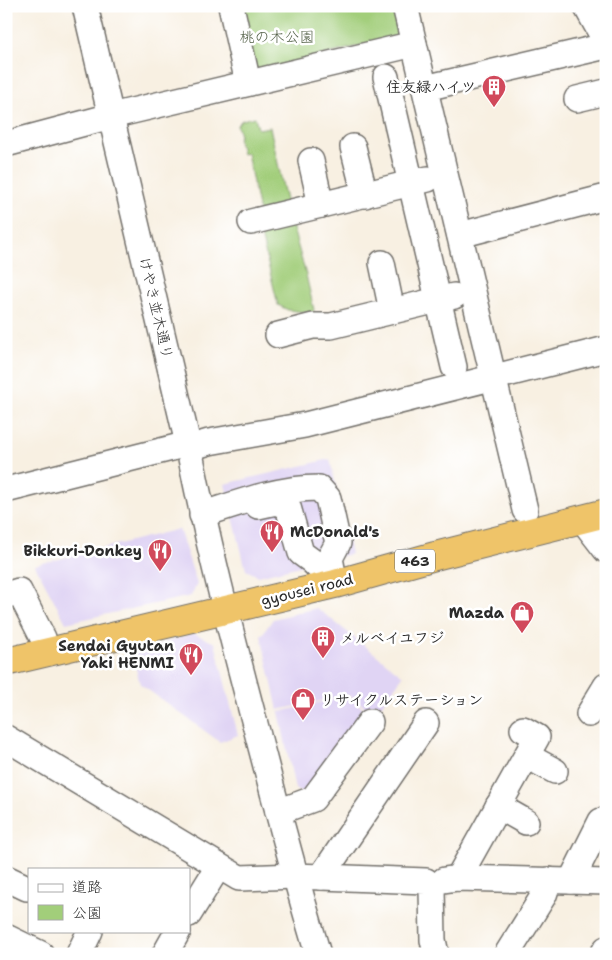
<svg xmlns="http://www.w3.org/2000/svg" width="612" height="960" viewBox="0 0 612 960" font-family="'Shantell Sans','Klee One',sans-serif">
<style>
.built{fill:#e0d4f4}
.green{fill:#a2ce7a;stroke:#667c52}
.lines{fill:none;stroke-linecap:round;stroke-linejoin:round}
.minor-casing{stroke:#73706b;stroke-width:28}
.highway-casing{stroke:#73706b;stroke-width:30}
.minor{stroke:#fff;stroke-width:25}
.highway{stroke:#efc469;stroke-width:28}
.labels{text-anchor:middle;stroke-width:5;stroke-linejoin:round;paint-order:stroke}
.shield{fill:#fff;stroke:#6b6b6b;stroke-width:1}
.shield-label{font-size:14px;font-weight:bold;fill:#2b2b2b}
.park-label{font-size:15px;fill:#4f5c43;stroke:#fff}
.poi-label{font-size:15px;font-weight:bold;fill:#2b2b2b;stroke:#fff;text-anchor:end}
.street-label{font-size:15px;fill:#2b2b2b;stroke:#fff}
</style>
<rect width="100%" height="100%" fill="#fff"/>
<filter id="ink" filterUnits="userSpaceOnUse"><feTurbulence type="fractalNoise" baseFrequency=".02" numOctaves="2"/><feDisplacementMap in="SourceGraphic" scale="10" xChannelSelector="R" yChannelSelector="G"/><feConvolveMatrix kernelMatrix="1 2 1 2 8 2 1 2 1" color-interpolation-filters="sRGB"/></filter>
<filter id="wash" filterUnits="userSpaceOnUse"><feTurbulence type="fractalNoise" baseFrequency=".0096" numOctaves="4" result="noise"/><feDisplacementMap in="SourceGraphic" scale="20" xChannelSelector="R" yChannelSelector="G"/><feGaussianBlur stdDeviation="1.12" result="paint"/><feColorMatrix in="noise" values="0 0 0 0 0 0 0 0 0 0 0 0 0 0 0 0 0 1.4 0 .05"/><feComposite in="paint" operator="in"/></filter>
<g filter="url(#wash)">
<rect width="100%" height="100%" fill="#f8f0e2"/>
<g class="built">
<polygon points="330,459 351,554 258,576 246,570 225,484"/>
<polygon points="179,529 197,584 191,596 66,623 35,565"/>
<polygon points="317,608 403,676 375,714 349,695 278,710 261,636 273,619"/>
<polygon points="193,633 215,643 238,735 220,742 140,684 132,654"/>
<polygon points="347,696 371,714 305,795 295,789 279,712"/>
</g>
<g class="green">
<polygon points="239,6 396,6 403,34 261,72 253,68"/>
<polygon points="255,117 258,129 270,127 287,205 259,212 247,153 242,154 238,137 240,136 237,125 242,120"/>
<polygon points="290,218 306,275 314,310 312,313 288,310 278,305 260,231"/>
</g>
</g>
<g filter="url(#ink)">
<g class="lines">
<defs>
<g id="minor">
<path d="M85,6L189,448C207,541 231,633 255,724C275,801 295,878 318,954"/>
<polyline points="231,6 248,83"/>
<polyline points="405,6 525,510"/>
<polyline points="586,6 606,42"/>
<polyline points="386,77 454,367"/>
<polyline points="425,88 606,46"/>
<polyline points="577,99 606,92"/>
<polyline points="6,144 111,116 414,44"/>
<polyline points="353,147 365,195"/>
<polyline points="311,161 321,205"/>
<polyline points="251,222 428,179"/>
<polyline points="460,235 606,197"/>
<polyline points="382,263 392,311"/>
<polyline points="278,335 313,326 331,326 454,296"/>
<polyline points="189,448 209,442 305,425 606,349"/>
<polyline points="6,490 188,444"/>
<polyline points="258,506 276,502 288,507 301,553 312,561 335,584"/>
<path d="M202,515C240,502 279,488 319,488L328,498L338,543L330,558L335,584"/>
<polyline points="582,519 606,550"/>
<polyline points="6,595 19,591 43,638 47,652"/>
<polyline points="589,714 606,686"/>
<polyline points="6,738 239,878 295,876 426,881 432,888 433,940 436,954"/>
<polyline points="527,756 555,771"/>
<polyline points="498,806 526,822"/>
<polyline points="278,812 313,799 370,722"/>
<polyline points="321,877 426,723"/>
<polyline points="6,878 27,888"/>
<polyline points="458,878 537,737 523,729"/>
<polyline points="444,880 458,878 606,882"/>
<polyline points="571,881 601,821"/>
<polyline points="189,914 218,867"/>
<polyline points="6,937 41,954"/>
<polyline points="79,954 90,931"/>
<polyline points="165,954 178,931"/>
<polyline points="507,954 544,895 549,880"/>
<polyline points="603,954 606,949"/>
</g>
<polyline id="highway" points="6,662 335,584 435,556 606,513"/>
</defs>
<use href="#minor" class="minor-casing"/>
<use href="#highway" class="highway-casing"/>
<use href="#minor" class="minor"/>
<use href="#highway" class="highway"/>
</g>
</g>
<defs>
<symbol id="building-pin" viewBox="-11 -11 22 30"><path d="M0 17L-7.5 6A9.5 9.5 0 1 1 7.5 6Z" fill="#d1495b" stroke="#fff"/><path d="M-4-6H4V6H1V3H-1V6H-4ZM-2.5-4.3h1.7v1.8h-1.7ZM.8-4.3h1.7v1.8H.8ZM-2.5-1h1.7V.8h-1.7ZM.8-1h1.7V.8H.8Z" fill="#fff"/></symbol>
<symbol id="restaurant-pin" viewBox="-11 -11 22 30"><path d="M0 17L-7.5 6A9.5 9.5 0 1 1 7.5 6Z" fill="#d1495b" stroke="#fff"/><path d="M-5-6h1v4h1v-4h1v4h1v-4h1v5L-1.5 .5V6h-2V.5L-5-1ZM5-6V6H3V1.5H1.5Q1.5-4 5-6Z" fill="#fff"/></symbol>
<symbol id="shop-pin" viewBox="-11 -11 22 30"><path d="M0 17L-7.5 6A9.5 9.5 0 1 1 7.5 6Z" fill="#d1495b" stroke="#fff"/><path d="M-5-2.5h2.3a2.7 3.5 0 0 1 5.4 0H5L5.5 6h-11ZM-1.5-2.5h3a1.5 2.3 0 0 0-3 0Z" fill="#fff"/></symbol>
</defs>
<g fill-rule="evenodd">
<use href="#building-pin" x="480" y="73" width="28" height="38"/>
<use href="#restaurant-pin" x="258" y="518" width="28" height="38"/>
<use href="#restaurant-pin" x="146" y="537" width="28" height="38"/>
<use href="#shop-pin" x="508" y="599" width="28" height="38"/>
<use href="#building-pin" x="309" y="624" width="28" height="38"/>
<use href="#restaurant-pin" x="177" y="641" width="28" height="38"/>
<use href="#shop-pin" x="289" y="686" width="28" height="38"/>
</g>
<g class="labels">
<rect class="shield" x="395" y="549.5" width="40" height="23" rx="4"/>
<g class="shield-label">
<text x="415" y="566">463</text>
</g>
<g class="park-label">
<text x="277" y="42">桃の木公園</text>
</g>
<g class="poi-label">
<text x="476" y="92">住友緑ハイツ</text>
<text x="290" y="537" text-anchor="start">McDonald's</text>
<text x="142" y="556">Bikkuri-Donkey</text>
<text x="504" y="618">Mazda</text>
<text x="340" y="643" text-anchor="start">メルベイユフジ</text>
<text x="174" y="651">Sendai Gyutan<tspan x="174" dy="17">Yaki HENMI</tspan></text>
<text x="320" y="705" text-anchor="start">リサイクルステーション</text>
</g>
<g class="street-label">
<text transform="translate(156 308) rotate(77)" y="5">けやき並木通り</text>
<text transform="translate(307 590) rotate(-14)" y="5">gyousei road</text>
</g>
</g>
<rect width="612" height="960" fill="none" stroke="#fff" stroke-width="25"/>
<rect x="28" y="868" width="162" height="65" fill="#ffffff" stroke="#aaaaaa"/>
<rect x="38" y="884" width="25" height="8" fill="#ffffff" stroke="#aaaaaa"/>
<text x="72" y="892" font-size="15" fill="#2b2b2b">道路</text>
<rect x="38" y="905" width="25" height="15" fill="#a2ce7a" stroke="#aaaaaa"/>
<text x="72" y="918" font-size="15" fill="#2b2b2b">公園</text>
</svg>
